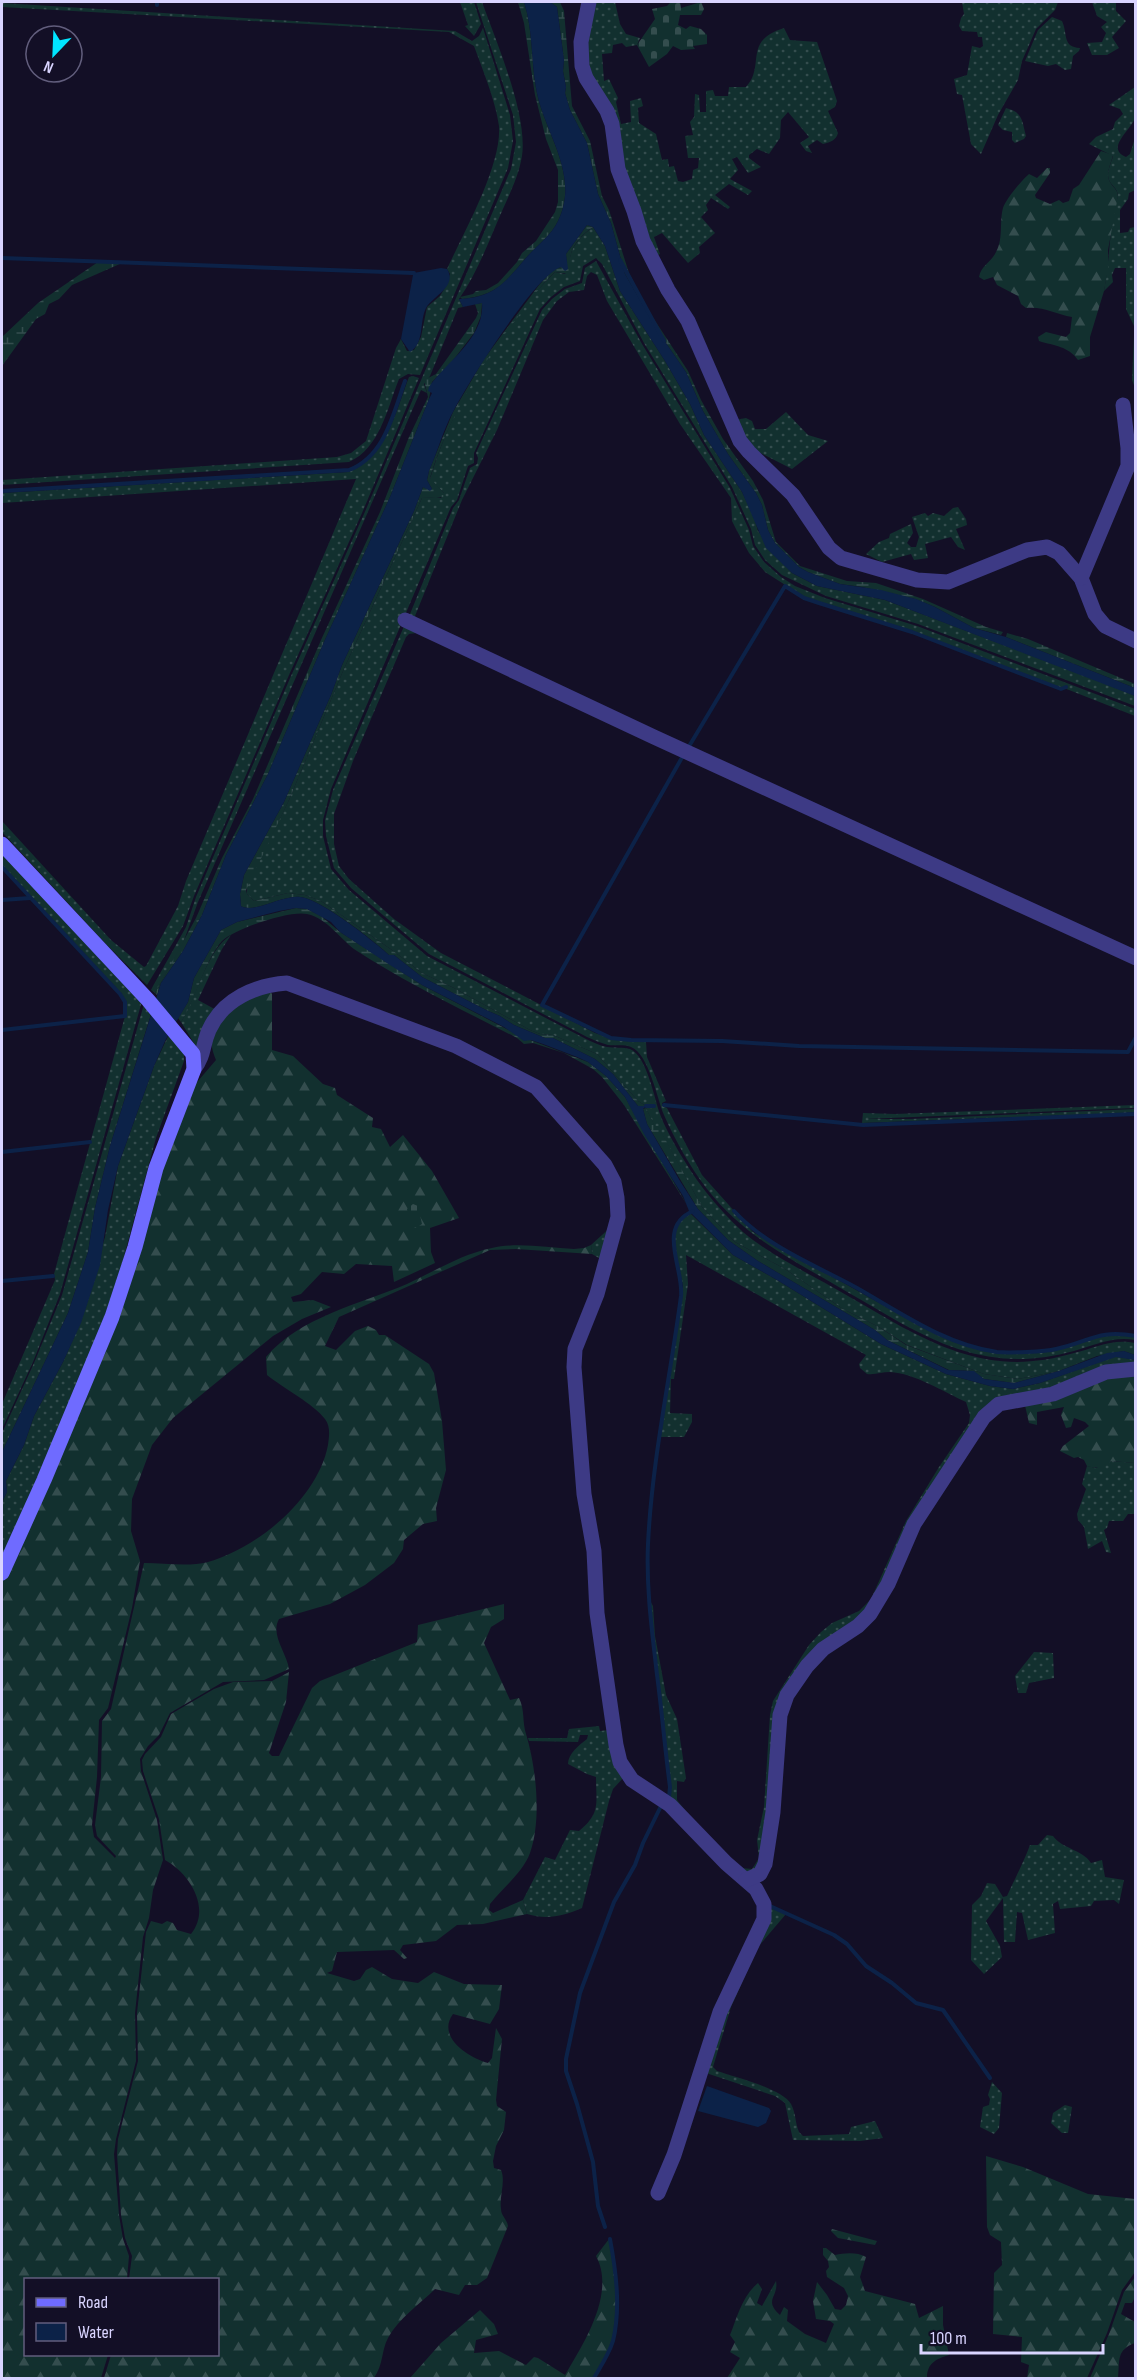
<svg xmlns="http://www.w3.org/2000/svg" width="1137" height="2380" viewBox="0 0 1137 2380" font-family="'Sofia Sans Condensed',sans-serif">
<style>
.grass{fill:url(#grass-dots)}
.forest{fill:url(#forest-firs)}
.wetland{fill:url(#wetland-marsh)}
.cemetery{fill:url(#cemetery-stones)}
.water{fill:#0c2248}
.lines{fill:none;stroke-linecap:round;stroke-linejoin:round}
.stream{stroke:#0c2248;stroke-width:4}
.street{stroke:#3d3a85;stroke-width:15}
.secondary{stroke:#6f6bff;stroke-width:15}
</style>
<defs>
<pattern id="grass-dots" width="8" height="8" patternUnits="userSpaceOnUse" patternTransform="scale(1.5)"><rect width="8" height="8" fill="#12302f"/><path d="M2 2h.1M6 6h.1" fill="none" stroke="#344d4e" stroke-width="1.8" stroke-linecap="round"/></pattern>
<pattern id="forest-firs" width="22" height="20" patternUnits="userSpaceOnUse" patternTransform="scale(1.5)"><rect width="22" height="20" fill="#12302f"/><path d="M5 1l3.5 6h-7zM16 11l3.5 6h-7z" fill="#344d4e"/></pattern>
<pattern id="wetland-marsh" width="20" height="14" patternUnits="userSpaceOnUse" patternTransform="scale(1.5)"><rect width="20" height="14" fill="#12302f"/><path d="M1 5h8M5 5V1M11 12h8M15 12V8" fill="none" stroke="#344d4e"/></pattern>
<pattern id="cemetery-stones" width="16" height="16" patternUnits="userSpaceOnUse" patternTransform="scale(1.5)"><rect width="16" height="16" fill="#12302f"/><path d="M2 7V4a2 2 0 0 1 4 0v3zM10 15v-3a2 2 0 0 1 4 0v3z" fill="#344d4e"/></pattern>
</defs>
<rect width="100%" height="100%" fill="#130f26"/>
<g class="grass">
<polygon points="460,2 474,2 481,24 474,36 465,26 468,25"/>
<path d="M476,2H482C496,41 528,115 522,156C518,180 505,203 496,225C485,251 475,276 459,299L463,307L458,308L430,376L424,384L427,393L421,390L198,902L183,943L155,993L151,990L153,986L186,927L196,897L291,676L364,514L511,169L516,142L513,115Z"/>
<path d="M593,2H615L620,24L626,34L640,38L637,45L626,47L622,43L613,45L612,53L602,54L604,81L609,79L618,98L616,102L621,124L631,122L630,101L641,98L643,106L638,108L639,123L656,134L662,160L668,159L669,167L674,166L678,181L683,182L692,179L693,170L698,168L699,158H688L685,136L693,135L690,122L694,117L695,94L699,95L700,112H706V91L713,90L715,96H728L729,87H746C766,66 742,41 784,28L790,40L817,42L837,101L835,107L828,111L838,133C836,140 831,142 823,144L817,140L808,146L812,153L806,151L800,143L809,137L788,112L781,120L780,138L769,154L757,149L749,155V158L761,167L748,173L737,157L732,159L738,170L730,179L752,191L748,195L729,184L715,195L730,207L728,209L711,198L706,205L708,210L701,217L715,233L699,247L700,253L688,263L662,233L654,237L660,254L654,257L585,69Z"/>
<polygon points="962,2 1058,2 1055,10 1036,29 1022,61 1018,80 998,115 981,154 971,144 962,95 957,94 954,79 967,75 972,46 980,48 983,46 982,37 978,37 977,32 962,31 959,26 961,18 964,14"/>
<polygon points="1092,2 1113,2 1116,3 1116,11 1126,21 1112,37 1119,48 1107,55 1092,55 1087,43 1102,42 1106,33 1101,27 1107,22 1097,16"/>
<path d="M2,3L455,31L472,41L479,36L483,28L510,115L513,141L508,168L420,375L408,374L399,379C387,409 380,448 349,462L2,485V480L337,457L351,453L366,441L396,348L401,339L407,351L414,350L421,337L427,307L440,296L446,286L450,274L447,269C464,232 502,165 499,126C496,102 482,68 474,46L449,32L2,7Z"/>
<path d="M1052,17L1062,21C1068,34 1062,47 1080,48L1079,51L1073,56L1071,69L1065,70L1056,64L1048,66L1025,61L1038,30Z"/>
<path d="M1135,87C1135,96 1137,108 1135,117C1133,129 1104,148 1126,157L1130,154L1135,138V190L1129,193L1128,199L1120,210V233L1128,232L1130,228L1135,227V388L1132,380L1134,336V326L1126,309V268H1115L1112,275L1113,282L1104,291C1110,259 1109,227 1118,196C1117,188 1114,188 1110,182C1105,174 1111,164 1113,156L1089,144L1096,137L1113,129L1115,122L1123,114L1120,109L1109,105Z"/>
<path d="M1006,108C1023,112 1022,121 1026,136L1024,139L1015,143L1012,140V132L1003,130L998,125Z"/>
<path d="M593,227L605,246L620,291L665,361L690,404L704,435L742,492L754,517L758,531L792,573L817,586L885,600L1119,689L1135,696V706L918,624L826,596L782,575L765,560L755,545L751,529L732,487L644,343L602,264L596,258L583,266L580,281L564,287L551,297L540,309L474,453V463L468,466L457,500L451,507L331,789L323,820V836L331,869L349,890L427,956L586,1039C593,1042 600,1046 607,1047C614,1048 623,1047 630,1049C647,1056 654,1098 660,1114C668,1136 691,1173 706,1192C717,1206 730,1220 743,1232C771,1256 816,1277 848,1296C883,1316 919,1339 958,1352C998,1365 1033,1365 1074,1353C1094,1348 1113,1338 1135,1343V1355L1124,1351L1097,1356L1059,1371L1018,1379L984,1374L907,1345L879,1327L843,1309L785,1269L735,1242L702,1207L658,1127H655L646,1108H653L654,1104L646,1106L638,1101L597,1054L553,1035L540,1034L530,1030L454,988L422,973L392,950L321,901L305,895L288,893L254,901L247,894V885L289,800L343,671L422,498L436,497L441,498L444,493L430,479C452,405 497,333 549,278L555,272L565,274L570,268C567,251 579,237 593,227Z"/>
<polygon points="596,261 642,344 730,488 749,530 753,546 764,562 781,577 795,586 825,598 917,626 1135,709 1135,716 1064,688 1065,686 1061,688 913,632 804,597 765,572 749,553 736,529 732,521 731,498 680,424 607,301 597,275 591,272 587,276 584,290 569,292 557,301 543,320 497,430 462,500 415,616 422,625 408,619 453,508 459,500 470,468 477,464 478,458 476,453 542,310 552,299 565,289 582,283 585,268"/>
<path d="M413,376L419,378L362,513L289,675L194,896L183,926L147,985L104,942L2,832V821L111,940L144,967L146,966L178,906L186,881L356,479L2,503V493L348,472C387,455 395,413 409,377Z"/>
<polygon points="786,412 808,435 828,441 792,469 747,446 735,420 746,418 752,421 755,429 766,429"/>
<polygon points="958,507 966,519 967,525 956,529 965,550 958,547 951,537 925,544 928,558 914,560 911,554 882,562 866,554 879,542 889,538 890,534 911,524 913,533 907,543 911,547 916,547 919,537 912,517 925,513 928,516 933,513 944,516 953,508"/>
<path d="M405,624L424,632L409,634L406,637L353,761L334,814V844L339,866L349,879L394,919L441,953L595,1033L613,1039L646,1042L647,1057L666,1101L662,1103L663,1106L667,1108L702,1175L753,1232L922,1327L959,1342L998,1352L1056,1350L1099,1336L1115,1333L1135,1337V1340C1113,1336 1095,1345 1074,1351C1034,1362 998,1362 958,1349C919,1336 884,1313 849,1293C797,1262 745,1238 707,1189C690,1167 675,1140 664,1115C657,1099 649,1054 631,1047C624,1044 615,1046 608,1045C601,1043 594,1040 587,1037L429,954L351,888L334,868L326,836L325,820L333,790Z"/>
<polygon points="2,851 142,1001 60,1294 33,1362 2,1429 2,1404 55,1280 54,1274 127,1009 121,993 2,865"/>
<path d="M231,935L222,949L198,1000L220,1012L201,1055L181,1022C197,997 206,951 231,935Z"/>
<polygon points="144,1004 152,1011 110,1146 95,1208 88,1252 68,1313 2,1452 2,1433 34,1363 62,1295"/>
<polygon points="170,1032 184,1055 184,1061 156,1138 119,1275 93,1349 2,1559 2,1502 7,1492 6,1481 24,1445 34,1416 63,1362 74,1337 105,1237 118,1166 154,1066"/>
<polygon points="1135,1105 1135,1108 864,1119 911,1119 1135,1109 1135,1112 1125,1113 862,1123 863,1113 895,1114"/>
<path d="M689,1214H691L733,1255L777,1280L881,1344L946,1374L990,1386L1013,1389L1040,1383L1116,1356L1135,1360V1367L1106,1370L1052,1392L999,1402L982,1416L913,1524L875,1604L857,1625L822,1648L805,1664L785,1694L778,1715L771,1811L763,1864L756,1872L747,1875C728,1867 704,1839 690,1823C682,1814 677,1805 667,1800L670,1797L671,1787L649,1599L653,1606L655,1636L666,1695L677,1719L686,1778L684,1782L677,1781V1800L699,1828L741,1868L752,1869L759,1858L757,1840L764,1807L770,1715L773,1701L809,1645L821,1632L832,1623L859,1611L871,1599L906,1521L939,1467L969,1423L970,1415L966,1402C944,1392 914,1373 890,1372C882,1372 875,1375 867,1374L860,1368L859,1364L866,1355L686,1255L688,1284L674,1379H671L670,1413L692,1414V1422L684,1437H659L683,1286L674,1247V1236L678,1223Z"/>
<polygon points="613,1225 604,1261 592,1254 591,1245"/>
<polygon points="1111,1461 1136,1463 1135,1514 1128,1514 1123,1521 1109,1521 1107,1528 1104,1530 1111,1553 1106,1552 1102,1541 1088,1549 1084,1527 1078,1520 1077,1514 1086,1489 1082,1484 1087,1466 1096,1468"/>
<polygon points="1034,1652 1053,1653 1054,1678 1029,1683 1026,1693 1018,1693 1015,1676"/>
<path d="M599,1726L600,1731L609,1730L624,1777L613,1789L609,1801L582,1908C563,1916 547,1920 527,1914L523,1900L545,1857L555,1860L570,1830L579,1831C601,1813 596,1803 596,1777L587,1774L568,1764C568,1754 579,1745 587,1739L588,1735H580L578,1742L529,1741L528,1738H567L569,1729Z"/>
<path d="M1047,1835L1053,1836C1062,1849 1082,1849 1091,1863L1102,1860L1105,1877L1124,1880L1119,1904L1114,1900L1094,1901L1091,1906L1060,1909L1058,1901L1053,1904L1055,1933L1028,1940L1022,1913L1017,1912L1015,1942H1004L1003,1898L986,1921L1000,1946L1002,1957L984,1974L971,1960L972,1905L981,1896L987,1883L995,1884L1003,1897L1007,1896C1015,1878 1023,1864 1030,1845H1038Z"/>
<path d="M770,1907L786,1914L758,1947L731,2007L713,2067L717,2071C735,2077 783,2089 791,2104C796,2113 795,2123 799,2132L803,2136L849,2134L851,2127L875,2121L883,2138L860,2141L793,2140L785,2103L775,2096L706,2073L717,2032Z"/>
<polygon points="992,2082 1002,2093 999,2128 994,2134 980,2127 983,2107 989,2105 990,2099 988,2095"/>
<polygon points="1065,2105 1072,2107 1068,2133 1062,2133 1051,2123 1053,2113"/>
</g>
<g class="forest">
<path d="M1101,151L1113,155C1111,164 1105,174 1110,182C1113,188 1117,188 1118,196L1108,250V269L1104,291L1090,337V356L1078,360C1068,346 1055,346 1039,341L1038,337L1046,332L1066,337L1070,333L1072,317C1056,314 1043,306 1026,308L1021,304L1018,296L997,285L993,277L984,280L979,277C981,266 990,263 995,254C1004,240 999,223 1003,208C1006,199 1022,180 1029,174L1037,178L1047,168H1050V173L1035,195L1036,198L1050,204L1059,200L1063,203L1069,201L1073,189L1079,185Z"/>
<path d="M269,990L272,994V1050L293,1056L323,1084L335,1088L337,1095L373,1118L372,1127L381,1129L390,1147L403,1135L432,1171L459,1218L430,1228L431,1252L435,1263L394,1282L392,1266L356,1264L344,1274L322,1272L301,1294L291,1297L293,1302L313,1300L331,1307L302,1319L273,1336L173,1418L152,1445L132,1499L131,1531L140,1561L132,1608L108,1708L99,1720L97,1777L92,1825L94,1837L115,1858L116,1856L97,1836L95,1825L101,1777L102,1721L111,1709L144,1563C164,1563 189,1567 208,1562C258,1548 318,1498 328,1445C329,1437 331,1427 325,1419C314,1404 283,1388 267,1375L266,1357C300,1317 360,1304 407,1284C435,1271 462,1254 492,1248C518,1242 547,1248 574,1249L584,1248L591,1245L592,1254L516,1249L490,1250L339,1317L325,1346L336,1350L355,1331L368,1326L376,1330L379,1335H385L429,1364L434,1373L442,1421L446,1470L436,1508L437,1521L423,1524L404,1540L403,1549L394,1563L365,1585L330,1604L279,1619C270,1635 287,1653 289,1669L264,1680L223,1682L170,1713L159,1735L148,1746L140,1759L141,1771L157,1820L163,1860L153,1890L149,1918L143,1937L135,2013L136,2061L116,2139L114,2154L119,2215L123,2239L129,2256L127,2279L26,2280V2354L108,2355L101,2378H2V1582L53,1469L192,1088L216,1060C214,1055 211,1047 212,1042C214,1014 247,999 269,990Z"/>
<path d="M1135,1371V1463L1111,1461C1102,1468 1098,1469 1087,1466L1084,1460L1078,1457L1074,1458L1060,1451L1063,1446L1089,1426L1085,1422L1074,1418L1071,1427L1066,1428L1061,1415L1064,1407L1037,1412V1425L1029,1423L1024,1401Z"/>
<path d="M504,1604V1619L491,1627L484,1643L510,1700L519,1698C525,1710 522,1722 526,1734C536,1767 542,1819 530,1853C523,1872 503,1888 490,1904L489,1910L493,1913L523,1900L527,1914L483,1924L457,1925L436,1941L403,1945L400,1950L407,1958L404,1959L394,1950L337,1952L332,1971L327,1973L354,1981L360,1979L366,1970L372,1967L392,1979L418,1983L434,1972L464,1984L502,1985L499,2009L490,2024L453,2014C436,2037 469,2058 488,2063L492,2058L496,2028L502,2039L496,2100L497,2106L506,2112L504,2130L496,2146L493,2161L494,2168L501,2170C506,2182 499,2196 501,2209C501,2216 507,2219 508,2226L487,2278L477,2285H465L459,2295L435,2289C420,2304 398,2319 388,2338C381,2351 384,2363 374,2378H104L111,2355L218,2354V2280L129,2279L132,2256L125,2238L121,2215L117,2154L118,2139L138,2061L137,2013L146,1932L151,1921L162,1924L167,1921L173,1923L177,1930L191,1934C212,1908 189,1873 165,1860L159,1819L143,1771L142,1760L145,1754L161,1737L171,1714L214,1689L233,1682L272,1681L289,1672L286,1702L269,1753L272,1756H279L312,1688L320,1681L417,1642L418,1625Z"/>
<polygon points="986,2156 1023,2167 1088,2194 1135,2199 1135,2272 1122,2290 1107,2333 1087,2378 1027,2378 1029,2365 1021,2362 1022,2337 993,2334 994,2273 1002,2265 1001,2242 990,2235 987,2227"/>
<polygon points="832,2229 877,2241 875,2245 838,2238 831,2231"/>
<path d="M609,2239C615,2272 621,2308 612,2341C608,2354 600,2366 593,2378H410L441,2343L480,2310L494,2324L498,2334L476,2340L474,2353L499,2351L526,2365L534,2357L538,2358L565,2375C584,2343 616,2293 596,2256Z"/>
<path d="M823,2248H826L835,2255C845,2253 857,2252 866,2257L860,2277L865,2291L915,2304L919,2318L943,2306V2325L949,2355C936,2359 927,2363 927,2378H727L740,2358L730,2352L735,2342L730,2335C737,2318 742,2296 758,2283L762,2289L757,2303L762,2306L776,2281C779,2297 763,2300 780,2315L784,2307L788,2310L787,2321L805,2334L826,2343L834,2324L830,2321L816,2319L813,2301L817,2282L827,2295L835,2309L841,2310L846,2305L848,2296L844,2288L827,2277L826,2271L829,2267L828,2261L823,2255Z"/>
<path d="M1135,2277V2297L1132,2303H1125L1121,2314L1135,2322V2343C1116,2350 1120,2360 1118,2378H1090L1109,2334L1124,2292Z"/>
</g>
<g class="wetland">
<path d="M518,2H524C533,30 531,59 536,88C543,132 581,174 558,221C551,236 536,246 525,259C504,284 496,295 462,299L460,297L473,294L476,291L486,290L498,283L517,262L522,253L536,241L555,212L558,202V170L546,139L535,95L524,23Z"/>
<polygon points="550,2 560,2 564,11 572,106 590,141 602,196 609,210 629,273 646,307 688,371 701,400 723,439 753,481 763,500 776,542 800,566 847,581 876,583 923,599 986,627 1003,632 1001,635 974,628 935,607 915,599 862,587 840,584 808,572 799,567 775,543 768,530 762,505 756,493 728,454 703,411 686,372 659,333 625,274 611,223 598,194 587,143 570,110 565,93 566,87 563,71 564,60 557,7"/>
<path d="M587,225L593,227C578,237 565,253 572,271L569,274L555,272C540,286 529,302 517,318C480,366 448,419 430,478L444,493V497L422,498L343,671L289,800L246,890L247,894L254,901L288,893L305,895L321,901L392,950L422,973L454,988L530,1030L540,1034L553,1035L597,1054L638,1101L646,1106H638L613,1074L595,1059L553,1038H545L514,1025L500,1016L486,1010L422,977L394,955H389C375,941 319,898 300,897C282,895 254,914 241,906L240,894L244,875L284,802L331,695L342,665L414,511L423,487L432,489L427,480L429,471L453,412L484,359L539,285L554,269L561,267L567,269L566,254Z"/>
<polygon points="98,262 122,263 72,285 59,299 49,304 45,314 36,319 2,366 2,337 38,303"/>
<polygon points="482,303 481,316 474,333 451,363 432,382 429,399 390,497 324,642 268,774 226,855 202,915 183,951 161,983 157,995 155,993 196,918 222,858 253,799 321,640 380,512 409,437 428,397 424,380 436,374 476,318 478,313 475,304"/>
<polygon points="1007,633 1028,639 1135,684 1135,688 1006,637"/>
<path d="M296,908L307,909L321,916L340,932L422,985L520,1036L588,1062L606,1076L625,1097L687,1205L624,1105L602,1077L593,1069L564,1053L533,1043L524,1044L517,1038C463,1010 408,984 357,951C339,939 329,919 307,914C290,910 234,929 222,941C205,960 196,999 181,1022L178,1018L188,1002L194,978L221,930L237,922Z"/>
<polygon points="646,1108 655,1126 658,1126 702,1207 735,1242 785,1269 843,1309 879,1327 906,1345 984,1374 1018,1379 1059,1371 1014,1383 984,1379 973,1371 949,1370 887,1340 875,1330 758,1261 728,1240 698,1209 647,1124 643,1109"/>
</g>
<g class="cemetery">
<polygon points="671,2 680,2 681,8 701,2 704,9 701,15 680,15 678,25 686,29 690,26 701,29 707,35 707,44 693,46 695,49 681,50 673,46 667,54 649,67 637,45 655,19 652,9 667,6"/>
<polygon points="413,1204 418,1206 422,1224 416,1228 410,1225 407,1209"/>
</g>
<g class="water">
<path d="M524,2H550L557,7L564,60L563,71L566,87L565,93L570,110L587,143L598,194L611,223L625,274L659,333L686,372L703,411L728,454L756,493L762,505L768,530L775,543L799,567L808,572L840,584L881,590L916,599L935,607L974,628L1006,637L1135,688V696L885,600L817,586L792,573L766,548L742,492L704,435L690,404L665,361L620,291L605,246L593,227L587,225L566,254L568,269L565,271L561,267C535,275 468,383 454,410C443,430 438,451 429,471L427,480L432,489L430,491L423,487L414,511L342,665L331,695L284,802L244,875L240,894L241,906C254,914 282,895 300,897C319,898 374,941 389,955H394L422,977L486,1010L500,1016L514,1025L545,1038H553L595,1059L613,1074L638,1106H646L643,1109L647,1124L680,1181L698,1209L728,1240L758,1261L875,1330L887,1340L948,1370L974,1371L984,1379L1014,1383L1059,1371L1107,1353L1124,1351L1135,1355V1360L1116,1357L1040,1383L1013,1389L990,1386L946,1374L881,1344L777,1280L733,1255L689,1211L683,1196L644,1134L625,1097L606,1076L588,1062L577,1057L543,1044L531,1040L524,1041L504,1027L422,985L390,965L340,932L331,922L307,909L296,908L279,911L237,922L221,930L194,978L188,1002L166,1039L154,1066L118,1166L108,1210L100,1265L81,1323L63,1362L34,1416L24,1445L6,1481L7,1492L2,1502V1452L68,1313L88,1252L95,1208L110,1146L161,983L183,951L202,915L226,855L268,774L324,642L390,497L429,399L432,393L428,391L429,387C446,362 485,338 482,303L463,307L459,299C493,297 503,285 525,259C536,246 551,236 558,221C581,174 543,132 536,88C531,59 533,30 524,2Z"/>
<path d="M441,268L447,269C458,286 433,296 426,308C419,322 425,343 410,352L401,339L413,275L408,274Z"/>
<polygon points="707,2086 769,2108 771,2111 766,2123 758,2127 698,2111"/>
</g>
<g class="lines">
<g class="stream">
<polyline points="157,5 157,2"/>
<polyline points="2,258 414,273"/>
<polyline points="620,260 664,341"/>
<path d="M2,491L349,470C385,456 393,414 405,381"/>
<polyline points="688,748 785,586 804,598 819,603 912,632 1061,689 1066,687"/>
<polyline points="684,754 542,1005 611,1038 631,1040 722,1041 799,1046 1128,1052 1136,1037"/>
<polyline points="2,867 120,994 125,1002 125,1016 2,1030"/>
<polyline points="2,900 30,898"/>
<polyline points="664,1105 863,1125 1136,1114"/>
<polyline points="646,1106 654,1106"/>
<polyline points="2,1152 90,1142"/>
<path d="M734,1211C767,1247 815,1265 857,1288C901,1313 946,1345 997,1352C1009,1353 1044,1352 1056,1349C1090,1342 1097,1329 1136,1336"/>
<polyline points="2,1281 53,1276"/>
<path d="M669,1797L670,1787C665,1750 662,1712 657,1675C652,1631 646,1588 648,1544C652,1460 670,1379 681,1296C684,1268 656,1227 693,1211"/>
<polyline points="770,1906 834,1935 847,1944 866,1966 892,1983 916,2003 943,2010 990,2078"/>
<polyline points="605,2227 598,2206 593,2162 577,2104 566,2071 566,2059 580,1993 614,1902 635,1865 643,1843 661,1806"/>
<path d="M594,2378C601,2366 609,2354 613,2341C621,2308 616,2271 610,2239"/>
</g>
<g class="street">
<polyline points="589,2 581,42 582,66 586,78 607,111 612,124 618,169 634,211 643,241 668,290 688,321 740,441 749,452 793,495 829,548 841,558 917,580 948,582 1027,550 1047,547 1059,553 1081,578 1095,614 1105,626 1136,641"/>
<polyline points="1081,578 1128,466 1128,448 1123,405"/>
<polyline points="405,620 654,737 1136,958"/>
<path d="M194,1069C205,1054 202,1046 209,1030C223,999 256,985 287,983L456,1046L536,1087L605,1165L614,1182L617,1198L618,1217L597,1294L575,1349L574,1367L584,1494L594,1551L597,1613L616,1745L620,1762L632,1780L670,1805L726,1863L756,1889L764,1904V1919L720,2012L674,2155L658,2193"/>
<polyline points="746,1880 760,1874 765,1864 773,1812 780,1715 787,1695 807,1666 823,1649 858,1626 870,1614 888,1584 914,1524 984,1417 999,1404 1053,1394 1106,1372 1136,1369"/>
</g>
<polyline class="secondary" points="2,844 148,1000 193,1054 194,1069 156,1168 135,1247 112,1317 44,1480 2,1573"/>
</g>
<rect width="1137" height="2380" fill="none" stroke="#d9d4ff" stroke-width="6"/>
<rect x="24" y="2278" width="195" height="78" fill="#130f26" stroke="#625e7d" stroke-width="1.5"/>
<rect x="36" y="2298" width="30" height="9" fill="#6f6bff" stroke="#625e7d" stroke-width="1.5"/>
<text x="78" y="2308" font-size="18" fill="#d9d4ff">Road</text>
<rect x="36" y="2323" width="30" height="18" fill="#0c2248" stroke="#625e7d" stroke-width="1.5"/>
<text x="78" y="2338" font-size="18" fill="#d9d4ff">Water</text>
<g transform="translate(54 54) rotate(203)"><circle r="28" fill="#130f26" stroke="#625e7d" stroke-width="1.5"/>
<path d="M0-4.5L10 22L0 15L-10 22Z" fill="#00e5ff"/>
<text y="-9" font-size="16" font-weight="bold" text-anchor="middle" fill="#d9d4ff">N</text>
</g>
<path d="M921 2344v9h182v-9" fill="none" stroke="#d9d4ff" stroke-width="3"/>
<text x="930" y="2344" font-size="18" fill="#d9d4ff" stroke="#130f26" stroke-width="4.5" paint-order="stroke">100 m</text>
</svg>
